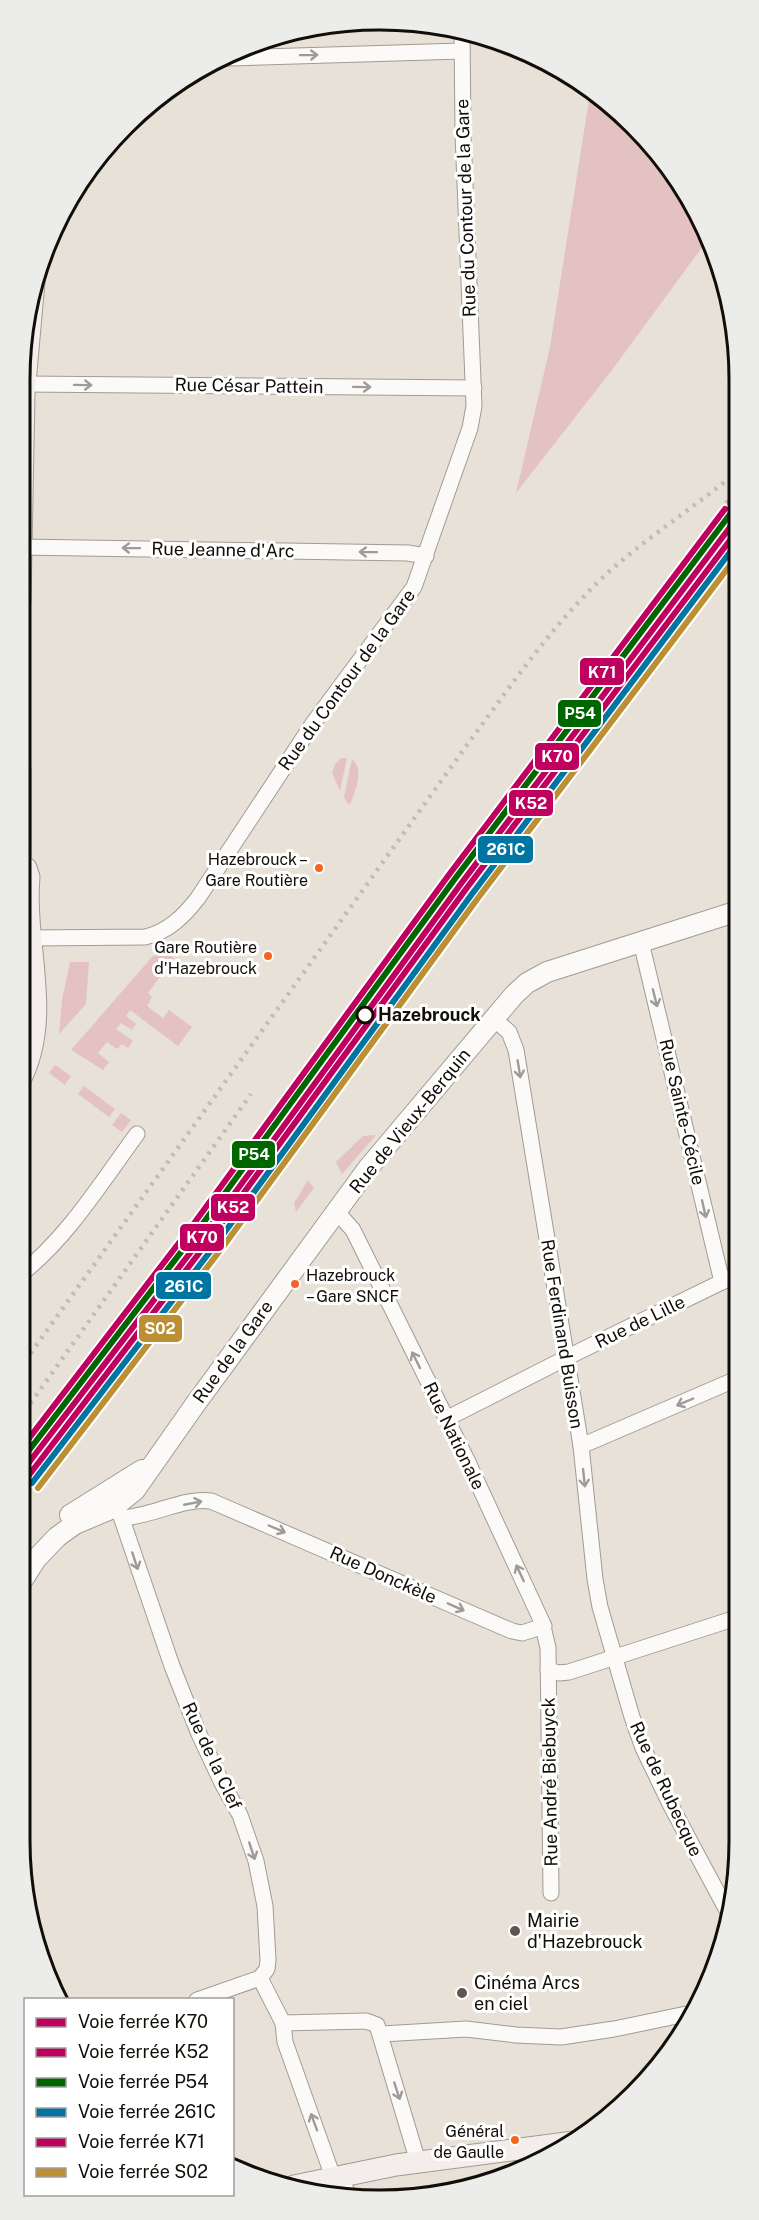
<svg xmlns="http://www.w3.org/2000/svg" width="759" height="2220" viewBox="0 0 759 2220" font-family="'Public Sans',sans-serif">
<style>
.green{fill:#e4c2c1}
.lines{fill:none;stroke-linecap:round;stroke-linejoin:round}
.minor-casing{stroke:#a09b93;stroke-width:17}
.tertiary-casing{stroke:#a09b93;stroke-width:22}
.secondary-casing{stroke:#a09b93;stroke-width:23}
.minor{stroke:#fcfaf9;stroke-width:15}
.tertiary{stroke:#fcfaf9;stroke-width:20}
.secondary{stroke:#f3eeeb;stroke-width:21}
.rail{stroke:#bfbdba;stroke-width:4.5;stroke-dasharray:3 6;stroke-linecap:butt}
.rail-1-casing{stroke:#fff;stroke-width:10}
.rail-2-casing{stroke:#fff;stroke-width:10}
.rail-3-casing{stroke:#fff;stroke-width:10}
.rail-4-casing{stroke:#fff;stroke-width:10}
.rail-5-casing{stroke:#fff;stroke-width:10}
.rail-6-casing{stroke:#fff;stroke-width:10}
.rail-1{stroke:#bf005f;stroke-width:6}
.rail-2{stroke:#bf005f;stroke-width:6}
.rail-3{stroke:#060;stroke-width:6}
.rail-4{stroke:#0075a1;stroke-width:6}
.rail-5{stroke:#bf005f;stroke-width:6}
.rail-6{stroke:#bc8f33;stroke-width:6}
.oneway{stroke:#9e9b98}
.bus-dot{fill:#f26522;stroke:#fff;stroke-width:2}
.stop-dot{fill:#fff;stroke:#110d07;stroke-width:3}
.poi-dot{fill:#5c5750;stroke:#fff;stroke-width:2}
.labels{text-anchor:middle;stroke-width:6;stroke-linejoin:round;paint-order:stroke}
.bus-label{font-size:16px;fill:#110d07;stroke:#fff;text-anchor:end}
.street-label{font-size:18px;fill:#110d07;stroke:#fff}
.stop-label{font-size:18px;font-weight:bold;fill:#110d07;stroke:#fff;text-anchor:start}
.poi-label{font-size:18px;fill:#110d07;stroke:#fff;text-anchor:start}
.rim{fill:none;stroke:#110d07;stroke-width:3}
.line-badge{stroke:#fff;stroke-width:2}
.badge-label{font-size:16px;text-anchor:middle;font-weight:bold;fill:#fff}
</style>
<rect width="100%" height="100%" fill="#e8e1d8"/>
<g class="green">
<polygon points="590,93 650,142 703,221 708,239 615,366 516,493 550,347"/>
<polygon points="341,758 347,758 340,791 332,773 335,764"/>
<path d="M352,759C365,770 355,789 351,803L348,804L344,797Z"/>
<polygon points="163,950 174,958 148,993 152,997 147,1006 163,1018 169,1010 192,1027 178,1046 130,1010 126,1016 136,1024 132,1030 121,1023 116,1029 133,1041 128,1048 122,1044 117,1049 107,1042 98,1053 109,1062 103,1070 71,1050 152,957"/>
<polygon points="70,962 89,962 86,1004 59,1034 62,1000"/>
<polygon points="55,1065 71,1076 65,1085 49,1073"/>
<polygon points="84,1086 115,1109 109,1117 78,1094"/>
<polygon points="121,1113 131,1120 122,1132 112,1125"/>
<polygon points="376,1135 342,1174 336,1162 363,1136"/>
<polygon points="308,1180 314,1188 296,1212 294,1203"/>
</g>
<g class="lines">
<defs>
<g id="minor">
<polyline points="229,58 462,51"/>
<polyline points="24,384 474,388"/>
<polyline points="20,547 408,553 426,556"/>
<path d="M31,938L145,937C168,932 184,916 198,898L314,722L414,587L470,428L474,406L463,134L462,31"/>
<polyline points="641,942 722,1282"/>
<polyline points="494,1019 509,1032 516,1050 581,1446 595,1579 600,1607 632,1717 643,1748 670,1804 730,1916"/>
<polyline points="337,1212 353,1230 467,1460 542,1622 548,1648 551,1893"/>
<path d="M20,1275C68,1237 101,1183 137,1134"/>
<polyline points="446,1419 578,1352 738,1274"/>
<polyline points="581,1446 739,1378"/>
<polyline points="114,1496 172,1666 199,1734 222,1783 240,1815 256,1861 265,1906 268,1960 267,1969 260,1978"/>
<path d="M122,1518C151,1517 183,1497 211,1501L512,1631L522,1633L544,1626"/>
<polyline points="548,1670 559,1673 569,1672 739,1617"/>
<polyline points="260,1978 283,2023 285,2042 333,2177"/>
<polyline points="197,2000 260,1978"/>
<polyline points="283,2023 366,2021 377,2025 418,2162"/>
<polyline points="382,2034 466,2029 516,2035 561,2037 614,2029 691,2013"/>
<polyline points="341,2175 348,2196"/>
</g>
<g id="tertiary">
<polyline points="70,1515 142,1470"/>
<polyline points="20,1584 36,1559 57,1537 75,1524 113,1508 135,1490 194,1406 369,1167 514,995 527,983 547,972 738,911"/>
</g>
<g id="secondary">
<polyline points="20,600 24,394 34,282"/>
<polyline points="20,769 20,854"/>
<path d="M20,863L26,868L29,877C23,945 53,1016 20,1080"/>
<polyline points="294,2186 396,2165 574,2142"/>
</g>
</defs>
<use href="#minor" class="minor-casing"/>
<use href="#tertiary" class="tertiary-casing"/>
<use href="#secondary" class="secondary-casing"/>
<use href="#minor" class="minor"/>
<use href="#tertiary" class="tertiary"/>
<use href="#secondary" class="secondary"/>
<g class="rail">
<polyline points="473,842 514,784 737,489"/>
<path d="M20,1368L464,749C510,687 555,620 613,568C649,537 688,511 726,481"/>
<polyline points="20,1418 251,1094"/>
</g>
<defs>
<polyline id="rail-1" points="20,1474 207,1231 460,885 737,518"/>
<polyline id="rail-2" points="26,1479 213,1235 466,889 737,531"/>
<polyline id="rail-3" points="20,1462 201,1226 454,880 731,513"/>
<polyline id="rail-4" points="32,1483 219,1240 472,894 737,543"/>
<polyline id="rail-5" points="20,1450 195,1222 448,876 725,509"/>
<polyline id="rail-6" points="38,1488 225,1244 478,898 737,556"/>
</defs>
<use href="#rail-1" class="rail-1-casing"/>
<use href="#rail-2" class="rail-2-casing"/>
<use href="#rail-3" class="rail-3-casing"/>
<use href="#rail-4" class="rail-4-casing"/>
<use href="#rail-5" class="rail-5-casing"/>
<use href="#rail-6" class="rail-6-casing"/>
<use href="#rail-1" class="rail-1"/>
<use href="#rail-2" class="rail-2"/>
<use href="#rail-3" class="rail-3"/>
<use href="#rail-4" class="rail-4"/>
<use href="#rail-5" class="rail-5"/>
<use href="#rail-6" class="rail-6"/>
</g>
<defs><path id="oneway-shaft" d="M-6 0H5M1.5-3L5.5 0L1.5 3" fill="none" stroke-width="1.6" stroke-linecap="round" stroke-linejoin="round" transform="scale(1.5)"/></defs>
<g class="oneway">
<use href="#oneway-shaft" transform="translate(309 55) rotate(-1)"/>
<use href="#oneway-shaft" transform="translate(83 385) rotate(1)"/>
<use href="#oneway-shaft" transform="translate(362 387) rotate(1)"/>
<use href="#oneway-shaft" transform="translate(131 548) rotate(-179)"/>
<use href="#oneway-shaft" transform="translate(368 552) rotate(-179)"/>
<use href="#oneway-shaft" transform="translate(655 998) rotate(76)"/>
<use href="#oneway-shaft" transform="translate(519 1069) rotate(81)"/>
<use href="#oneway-shaft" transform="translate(704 1209) rotate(77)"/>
<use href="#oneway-shaft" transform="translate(416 1360) rotate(-116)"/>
<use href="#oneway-shaft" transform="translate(685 1402) rotate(157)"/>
<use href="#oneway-shaft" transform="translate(584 1478) rotate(84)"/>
<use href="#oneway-shaft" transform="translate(193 1503) rotate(-11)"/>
<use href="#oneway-shaft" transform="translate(277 1529) rotate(23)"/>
<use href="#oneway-shaft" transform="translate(135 1561) rotate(72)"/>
<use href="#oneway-shaft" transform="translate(520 1573) rotate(-115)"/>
<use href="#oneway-shaft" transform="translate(456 1607) rotate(24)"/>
<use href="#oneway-shaft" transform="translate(252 1851) rotate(72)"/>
<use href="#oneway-shaft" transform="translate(397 2091) rotate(72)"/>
<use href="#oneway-shaft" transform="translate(314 2122) rotate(-110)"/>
</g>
<g class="bus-dot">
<circle cx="319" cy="868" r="5"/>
<circle cx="268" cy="956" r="5"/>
<circle cx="295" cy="1284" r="5"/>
<circle cx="515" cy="2140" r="5"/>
</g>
<circle class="stop-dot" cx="365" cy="1015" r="8"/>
<g class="poi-dot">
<circle cx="515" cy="1931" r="6"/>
<circle cx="462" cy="1993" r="6"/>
</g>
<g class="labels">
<g class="bus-label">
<text x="308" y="865">Hazebrouck –<tspan x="308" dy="21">Gare Routière</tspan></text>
<text x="257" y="953">Gare Routière<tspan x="257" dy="21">d'Hazebrouck</tspan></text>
<text x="306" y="1281" text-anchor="start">Hazebrouck<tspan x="306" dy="21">– Gare SNCF</tspan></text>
<text x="504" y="2137">Général<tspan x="504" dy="21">de Gaulle</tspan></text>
</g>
<g class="street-label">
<text transform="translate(466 208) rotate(-92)" y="6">Rue du Contour de la Gare</text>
<text transform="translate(249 386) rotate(1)" y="6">Rue César Pattein</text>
<text transform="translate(223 550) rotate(1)" y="6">Rue Jeanne d'Arc</text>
<text transform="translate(347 680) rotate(-54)" y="6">Rue du Contour de la Gare</text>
<text transform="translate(682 1112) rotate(77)" y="6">Rue Sainte-Cécile</text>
<text transform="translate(410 1121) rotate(-51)" y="6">Rue de Vieux-Berquin</text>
<text transform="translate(640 1322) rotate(-26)" y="6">Rue de Lille</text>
<text transform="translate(562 1334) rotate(81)" y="6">Rue Ferdinand Buisson</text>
<text transform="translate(233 1352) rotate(-54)" y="6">Rue de la Gare</text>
<text transform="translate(454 1436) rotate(64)" y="6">Rue Nationale</text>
<text transform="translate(383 1575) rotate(24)" y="6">Rue Donckèle</text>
<text transform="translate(212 1756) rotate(65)" y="6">Rue de la Clef</text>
<text transform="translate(550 1782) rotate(-91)" y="6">Rue André Biebuyck</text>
<text transform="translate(666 1789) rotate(65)" y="6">Rue de Rubecque</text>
</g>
<g class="stop-label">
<text x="378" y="1021">Hazebrouck</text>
</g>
<g class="poi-label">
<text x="527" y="1927">Mairie<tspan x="527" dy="21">d'Hazebrouck</tspan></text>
<text x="474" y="1989">Cinéma Arcs<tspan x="474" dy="21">en ciel</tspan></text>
</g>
</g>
<path d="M0 0H759V2220H0ZM379 30H380A349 349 0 0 1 729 379V1841A349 349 0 0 1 380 2190H379A349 349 0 0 1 30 1841V379A349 349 0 0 1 379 30Z" fill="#ececeb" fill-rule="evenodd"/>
<path class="rim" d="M379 30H380A349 349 0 0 1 729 379V1841A349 349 0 0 1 380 2190H379A349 349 0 0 1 30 1841V379A349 349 0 0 1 379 30Z"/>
<g class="line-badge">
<rect x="579" y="657" width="46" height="29" rx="6" fill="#bf005f"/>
<rect x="557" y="699" width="45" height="29" rx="6" fill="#060"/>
<rect x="534" y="742" width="46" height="29" rx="6" fill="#bf005f"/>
<rect x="508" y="789" width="46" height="28" rx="6" fill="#bf005f"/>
<rect x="477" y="835" width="57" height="29" rx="6" fill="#0075a1"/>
<rect x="231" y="1140" width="45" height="29" rx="6" fill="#060"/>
<rect x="210" y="1193" width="46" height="29" rx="6" fill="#bf005f"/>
<rect x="179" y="1223" width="46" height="29" rx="6" fill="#bf005f"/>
<rect x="155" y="1271" width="57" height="29" rx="6" fill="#0075a1"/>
<rect x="138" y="1314" width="45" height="29" rx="6" fill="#bc8f33"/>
</g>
<g class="badge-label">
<text x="602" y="678">K71</text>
<text x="580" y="719">P54</text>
<text x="557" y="762">K70</text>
<text x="531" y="809">K52</text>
<text x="506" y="855">261C</text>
<text x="254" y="1160">P54</text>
<text x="233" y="1213">K52</text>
<text x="202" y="1243">K70</text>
<text x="184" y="1292">261C</text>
<text x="160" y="1334">S02</text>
</g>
<rect x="24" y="1998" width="210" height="198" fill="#ffffff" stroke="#a09e9c" stroke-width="1.5"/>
<rect x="36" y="2018" width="30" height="9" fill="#bf005f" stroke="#a09e9c" stroke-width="1.5"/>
<text x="78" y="2028" font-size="18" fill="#110d07">Voie ferrée K70</text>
<rect x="36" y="2048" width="30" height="9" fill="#bf005f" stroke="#a09e9c" stroke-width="1.5"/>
<text x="78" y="2058" font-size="18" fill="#110d07">Voie ferrée K52</text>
<rect x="36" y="2078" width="30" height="9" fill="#006600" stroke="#a09e9c" stroke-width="1.5"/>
<text x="78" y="2088" font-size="18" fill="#110d07">Voie ferrée P54</text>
<rect x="36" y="2108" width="30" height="9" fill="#0075a1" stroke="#a09e9c" stroke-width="1.5"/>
<text x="78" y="2118" font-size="18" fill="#110d07">Voie ferrée 261C</text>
<rect x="36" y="2138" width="30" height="9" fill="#bf005f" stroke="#a09e9c" stroke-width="1.5"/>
<text x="78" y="2148" font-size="18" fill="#110d07">Voie ferrée K71</text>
<rect x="36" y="2168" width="30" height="9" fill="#bc8f33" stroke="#a09e9c" stroke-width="1.5"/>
<text x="78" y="2178" font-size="18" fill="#110d07">Voie ferrée S02</text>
</svg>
